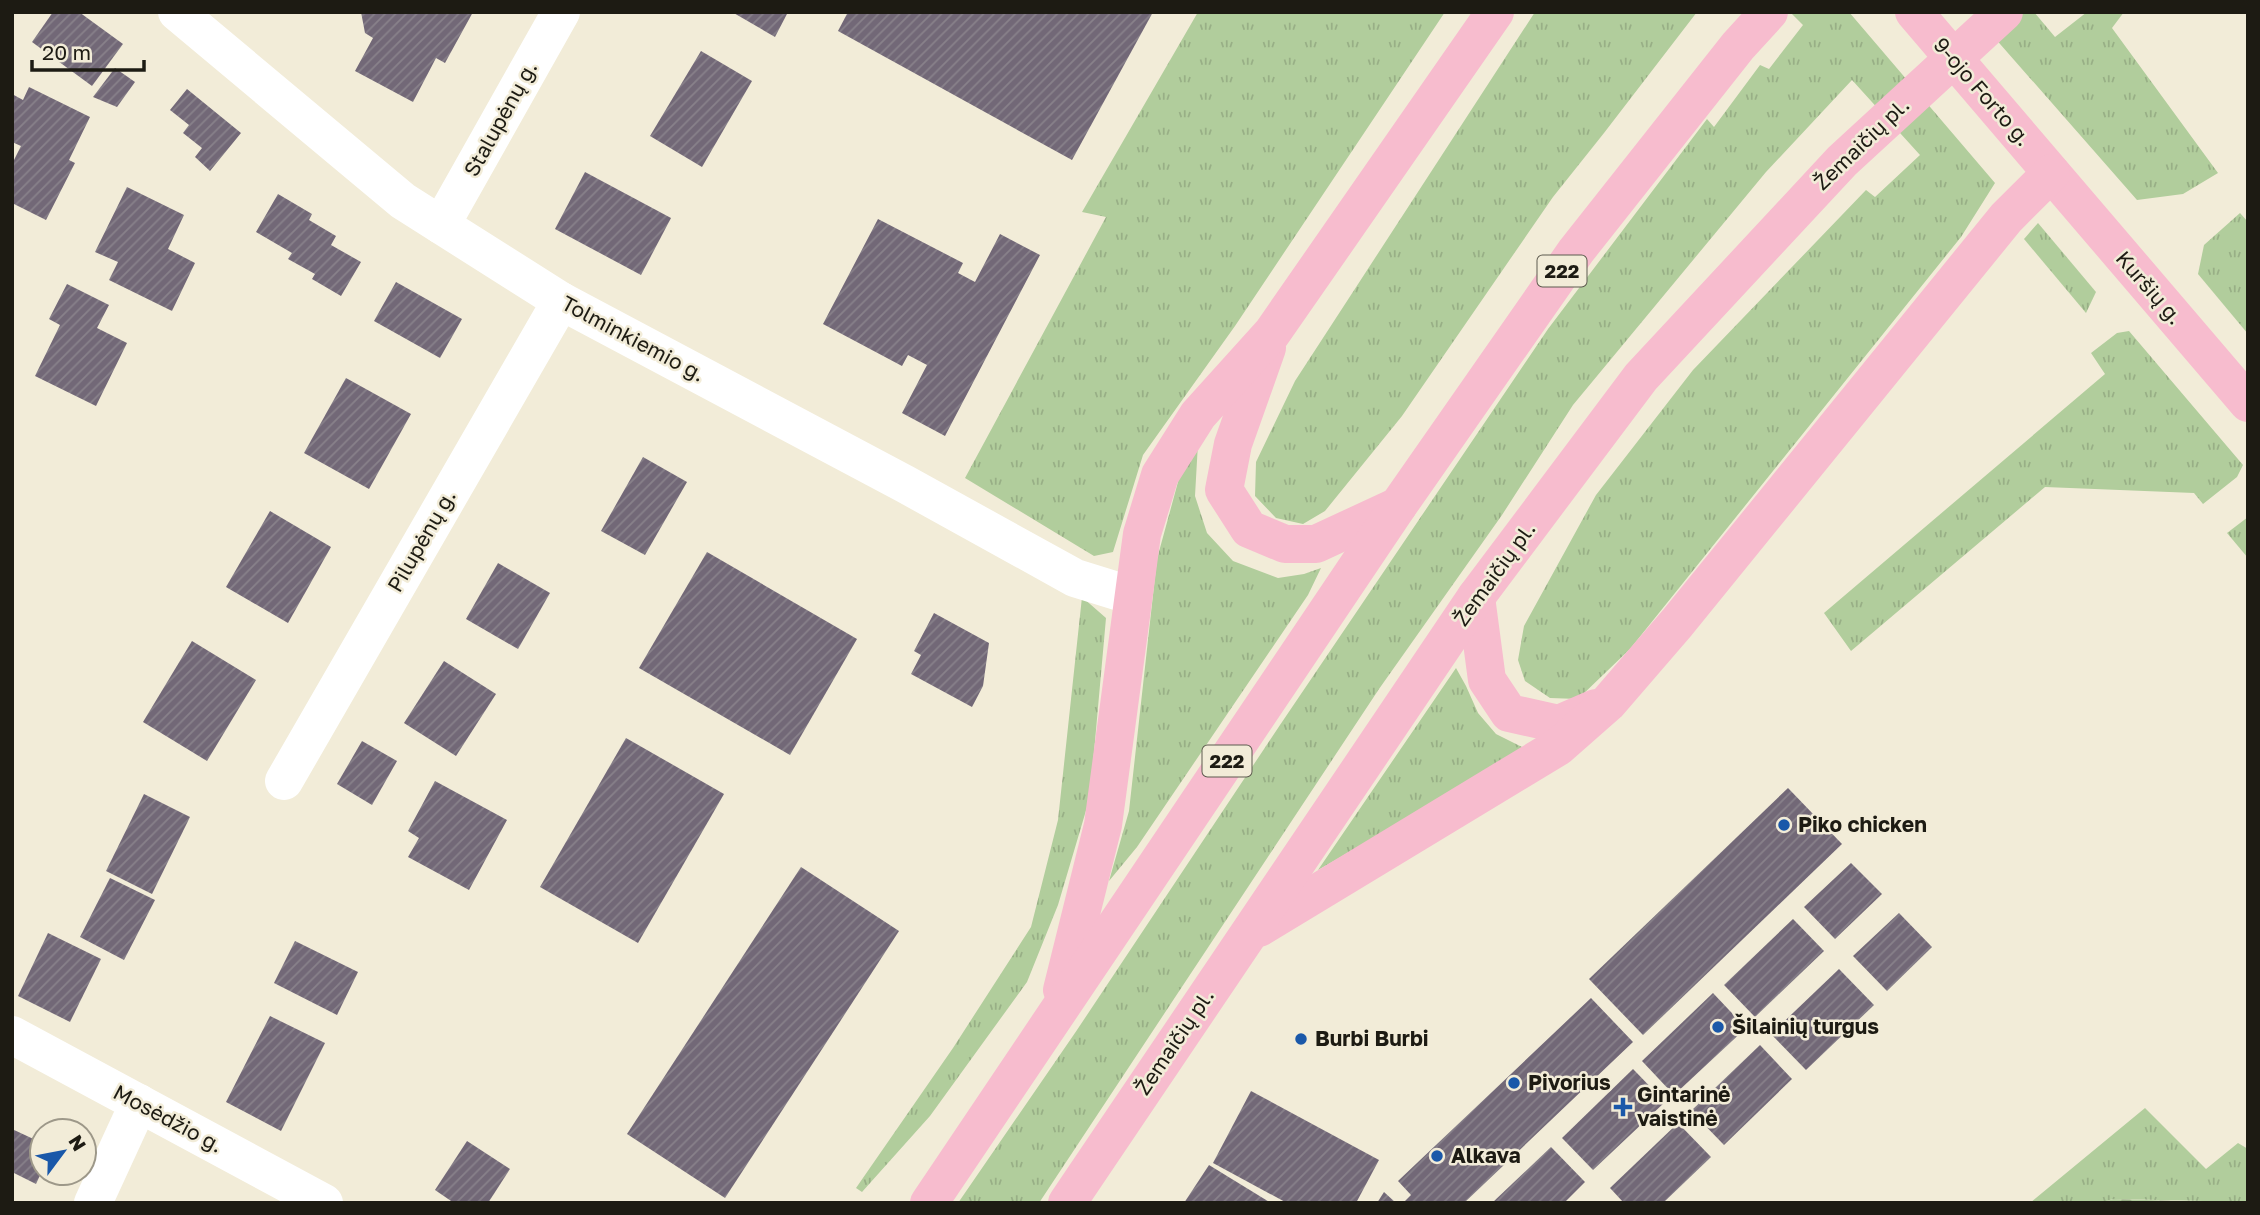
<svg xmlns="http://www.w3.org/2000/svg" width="2260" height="1215" viewBox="0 0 2260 1215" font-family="'Golos Text',sans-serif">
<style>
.grass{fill:url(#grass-tufts)}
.forest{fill:url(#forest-firs)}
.building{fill:url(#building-hatch)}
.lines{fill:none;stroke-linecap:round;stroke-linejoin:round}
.minor{stroke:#fff;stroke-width:38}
.major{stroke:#f7bcce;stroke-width:38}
.poi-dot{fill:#1a58a9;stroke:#f2ecd8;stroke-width:2.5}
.labels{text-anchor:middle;stroke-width:5;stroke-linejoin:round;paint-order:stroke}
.shield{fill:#f2ecd8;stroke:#5d5a4e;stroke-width:2}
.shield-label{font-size:19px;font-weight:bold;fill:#1d1b13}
.street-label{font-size:21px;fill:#1d1b13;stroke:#f2ecd8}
.poi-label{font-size:21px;font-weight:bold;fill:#1d1b13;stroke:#f2ecd8;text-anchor:start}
</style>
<defs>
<pattern id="grass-tufts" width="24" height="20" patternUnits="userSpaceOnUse" patternTransform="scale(1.75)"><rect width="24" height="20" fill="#b1cd9c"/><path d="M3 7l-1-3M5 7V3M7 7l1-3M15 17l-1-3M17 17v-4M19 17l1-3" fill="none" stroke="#98af86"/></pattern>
<pattern id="forest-firs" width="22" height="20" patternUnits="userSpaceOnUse" patternTransform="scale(1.75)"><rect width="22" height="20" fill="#b1cd9c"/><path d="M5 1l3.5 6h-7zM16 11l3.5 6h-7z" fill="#98af86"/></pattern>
<pattern id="building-hatch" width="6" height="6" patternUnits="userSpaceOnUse" patternTransform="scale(1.75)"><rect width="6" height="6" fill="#726877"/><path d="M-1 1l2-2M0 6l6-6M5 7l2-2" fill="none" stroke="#88818a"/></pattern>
</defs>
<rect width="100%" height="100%" fill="#f2ecd8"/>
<g class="grass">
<polygon points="1198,12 1445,12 1235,326 1143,455 1113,552 1094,556 965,478 1106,217 1082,212"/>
<polygon points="1535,12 1697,12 1604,133 1553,197 1402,416 1325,511 1303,524 1276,518 1255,496 1256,462 1295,381"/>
<polygon points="1790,12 1849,12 1995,183 1961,237 1630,649 1578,699 1550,698 1525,681 1518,660 1524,626 1596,495 1693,370 1866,190 1875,197 1920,155 1852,80 1766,172 1573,405 1502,515 1379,689 1039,1203 958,1203 1077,1030 1280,725 1548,329 1707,119 1714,127 1760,65 1769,69 1803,25"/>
<polygon points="1972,12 2034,12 2055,37 2087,12 2124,12 2112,28 2218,173 2183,194 2137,200"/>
<polygon points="2240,213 2248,222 2248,334 2198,274 2204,245"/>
<polygon points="2038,223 2096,292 2086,313 2024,239"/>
<polygon points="2129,331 2243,465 2237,477 2203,504 2194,493 2045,487 1851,651 1824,613 2105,374 2091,353 2117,333"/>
<polygon points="1198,443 1195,496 1207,533 1233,561 1278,578 1304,574 1321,568 1308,595 1137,847 1109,881 1129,811 1157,559 1184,460"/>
<polygon points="2248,517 2248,558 2227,533"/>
<polygon points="1082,597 1106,618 1090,797 1058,905 1027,982 930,1116 862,1192 856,1188 953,1048 1031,927 1058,820"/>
<polygon points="1456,668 1466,686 1478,713 1496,734 1528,750 1318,870"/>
<polygon points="2145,1108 2206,1169 2238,1143 2248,1149 2248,1202 2113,1199 2101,1203 2030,1203"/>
</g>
<polygon class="forest" points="2113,1199 2248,1203 2101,1203"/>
<g class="building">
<polygon points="53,12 79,12 123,44 92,86 32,42"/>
<polygon points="361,12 473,12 445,63 436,58 413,102 355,71 373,38 365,33"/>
<polygon points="732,12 788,12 775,37"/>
<polygon points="848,12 1153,12 1072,160 838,31"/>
<polygon points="701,51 752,81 702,167 650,136"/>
<polygon points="115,68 135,82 117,107 93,97"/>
<polygon points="29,87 90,117 69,160 75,163 46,220 12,203 12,164 21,146 12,142 12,94 23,100"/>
<polygon points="187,89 241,133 210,171 195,157 202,148 183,133 189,125 170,110"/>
<polygon points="585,172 671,218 641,275 555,229"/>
<polygon points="127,187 184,215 168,249 195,263 172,311 109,280 118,262 95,252"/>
<polygon points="278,194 312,214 309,220 336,236 331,245 361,262 341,296 312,279 315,274 288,259 292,253 256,232"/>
<polygon points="878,219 963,263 958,273 975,282 1000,234 1040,255 945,436 902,413 927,365 908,355 902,366 823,324"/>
<polygon points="396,282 462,319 440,358 374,321"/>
<polygon points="67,284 109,305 97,328 127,343 96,406 35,376 60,325 49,319"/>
<polygon points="346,378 411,414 369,489 304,453"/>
<polygon points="643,457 687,482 645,555 601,531"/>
<polygon points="270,511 331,547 288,623 226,587"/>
<polygon points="707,552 857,639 790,755 639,668"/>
<polygon points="498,563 550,593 518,649 466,619"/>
<polygon points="934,613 989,643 983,686 972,707 911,674 921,655 914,651"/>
<polygon points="192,641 256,680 207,761 143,722"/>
<polygon points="444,661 496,694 456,756 404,723"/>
<polygon points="626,738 724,794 638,943 540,887"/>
<polygon points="362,741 397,761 372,805 337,784"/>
<polygon points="435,781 507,820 469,890 408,857 419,838 408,831"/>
<polygon points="1788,788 1842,844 1643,1035 1589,979"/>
<polygon points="144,794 190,817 152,894 106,871"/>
<polygon points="1851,863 1882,894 1835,939 1804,907"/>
<polygon points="801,867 899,931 725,1198 627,1134"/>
<polygon points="110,878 155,900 124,960 80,937"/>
<polygon points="1899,913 1932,947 1887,991 1853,956"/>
<polygon points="1793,919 1824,951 1755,1017 1724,985"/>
<polygon points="48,933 101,959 70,1022 18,996"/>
<polygon points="295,941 358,972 337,1015 274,983"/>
<polygon points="1839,969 1874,1005 1806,1070 1771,1034"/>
<polygon points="1713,993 1746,1028 1674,1095 1642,1061"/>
<polygon points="1591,998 1633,1042 1464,1203 1403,1203 1411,1195 1398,1181"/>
<polygon points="270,1016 325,1043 281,1131 226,1102"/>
<polygon points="1760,1045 1792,1079 1724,1145 1691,1111"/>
<polygon points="1633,1069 1665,1102 1593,1170 1562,1138"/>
<polygon points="1251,1091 1379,1160 1356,1203 1287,1203 1213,1163"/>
<polygon points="1678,1123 1711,1157 1663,1203 1624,1203 1610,1188"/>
<polygon points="12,1129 42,1143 42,1171 36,1184 12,1172"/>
<polygon points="467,1141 510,1169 488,1203 454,1203 435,1190"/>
<polygon points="1551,1147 1585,1182 1564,1203 1492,1203"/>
<polygon points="1209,1165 1271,1203 1184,1203"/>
<polygon points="1384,1192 1396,1203 1377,1203"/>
</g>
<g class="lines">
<g class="minor">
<polyline points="177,12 403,201 561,301 905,484 1075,578 1133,596"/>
<polyline points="441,225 561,12"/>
<polyline points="284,781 561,301"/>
<polyline points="12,1035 324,1203"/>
<polyline points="93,1203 139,1103"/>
</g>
<g class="major">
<polyline points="1914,12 2248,403"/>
<polyline points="1267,348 1233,444 1224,490 1249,529 1285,544 1316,544 1398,506"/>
<polyline points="1476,597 1487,680 1509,713 1559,724 1596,708"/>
<polyline points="1259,928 1558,747 1608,703 1677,623 2006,218 2051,173"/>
<polyline points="1062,990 1103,825 1142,534 1160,475 1198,415 1272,333 1495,12"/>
<polyline points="929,1203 1398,506 1576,251 1738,46 1769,12"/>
<polyline points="1067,1203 1476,597 1641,377 1842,161 2004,12"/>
</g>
</g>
<g class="poi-dot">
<circle cx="1784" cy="825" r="7"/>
<circle cx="1718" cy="1027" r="7"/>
<circle cx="1301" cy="1039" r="7"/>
<circle cx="1514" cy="1083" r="7"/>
<path d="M1619.5 1096.5h7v7h7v7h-7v7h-7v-7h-7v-7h7z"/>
<circle cx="1437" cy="1156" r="7"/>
</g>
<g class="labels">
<g class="shield">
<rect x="1537.5" y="255.5" width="49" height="31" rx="5"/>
<rect x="1202.5" y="745.5" width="49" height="31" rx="5"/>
</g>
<g class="shield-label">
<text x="1562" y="278">222</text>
<text x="1227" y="768">222</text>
</g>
<g class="street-label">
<text transform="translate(1982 92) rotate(49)" y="7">9-ojo Forto g.</text>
<text transform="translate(501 119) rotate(-61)" y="7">Stalupėnų g.</text>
<text transform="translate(1862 144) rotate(-44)" y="7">Žemaičių pl.</text>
<text transform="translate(2149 288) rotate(49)" y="7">Kuršių g.</text>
<text transform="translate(633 339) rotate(28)" y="7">Tolminkiemio g.</text>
<text transform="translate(422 541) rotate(-60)" y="7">Pilupėnų g.</text>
<text transform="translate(1495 574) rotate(-54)" y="7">Žemaičių pl.</text>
<text transform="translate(1175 1042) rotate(-56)" y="7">Žemaičių pl.</text>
<text transform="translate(168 1119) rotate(28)" y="7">Mosėdžio g.</text>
</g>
<g class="poi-label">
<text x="1798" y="832">Piko chicken</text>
<text x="1732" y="1034">Šilainių turgus</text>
<text x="1315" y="1046">Burbi Burbi</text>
<text x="1528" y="1090">Pivorius</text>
<text x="1637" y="1102">Gintarinė<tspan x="1637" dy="24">vaistinė</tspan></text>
<text x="1451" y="1163">Alkava</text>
</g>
</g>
<rect width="2260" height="1215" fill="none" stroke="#1d1b13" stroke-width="28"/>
<g transform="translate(63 1152) rotate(58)"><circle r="33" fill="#f2ecd8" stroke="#9d9889" stroke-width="2"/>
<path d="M0-5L12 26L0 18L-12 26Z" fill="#1a58a9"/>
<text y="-10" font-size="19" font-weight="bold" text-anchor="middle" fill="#1d1b13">N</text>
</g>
<path d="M32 60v10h112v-10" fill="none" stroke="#1d1b13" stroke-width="3.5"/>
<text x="42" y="60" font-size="21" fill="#1d1b13" stroke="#f2ecd8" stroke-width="5" paint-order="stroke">20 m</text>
</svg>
